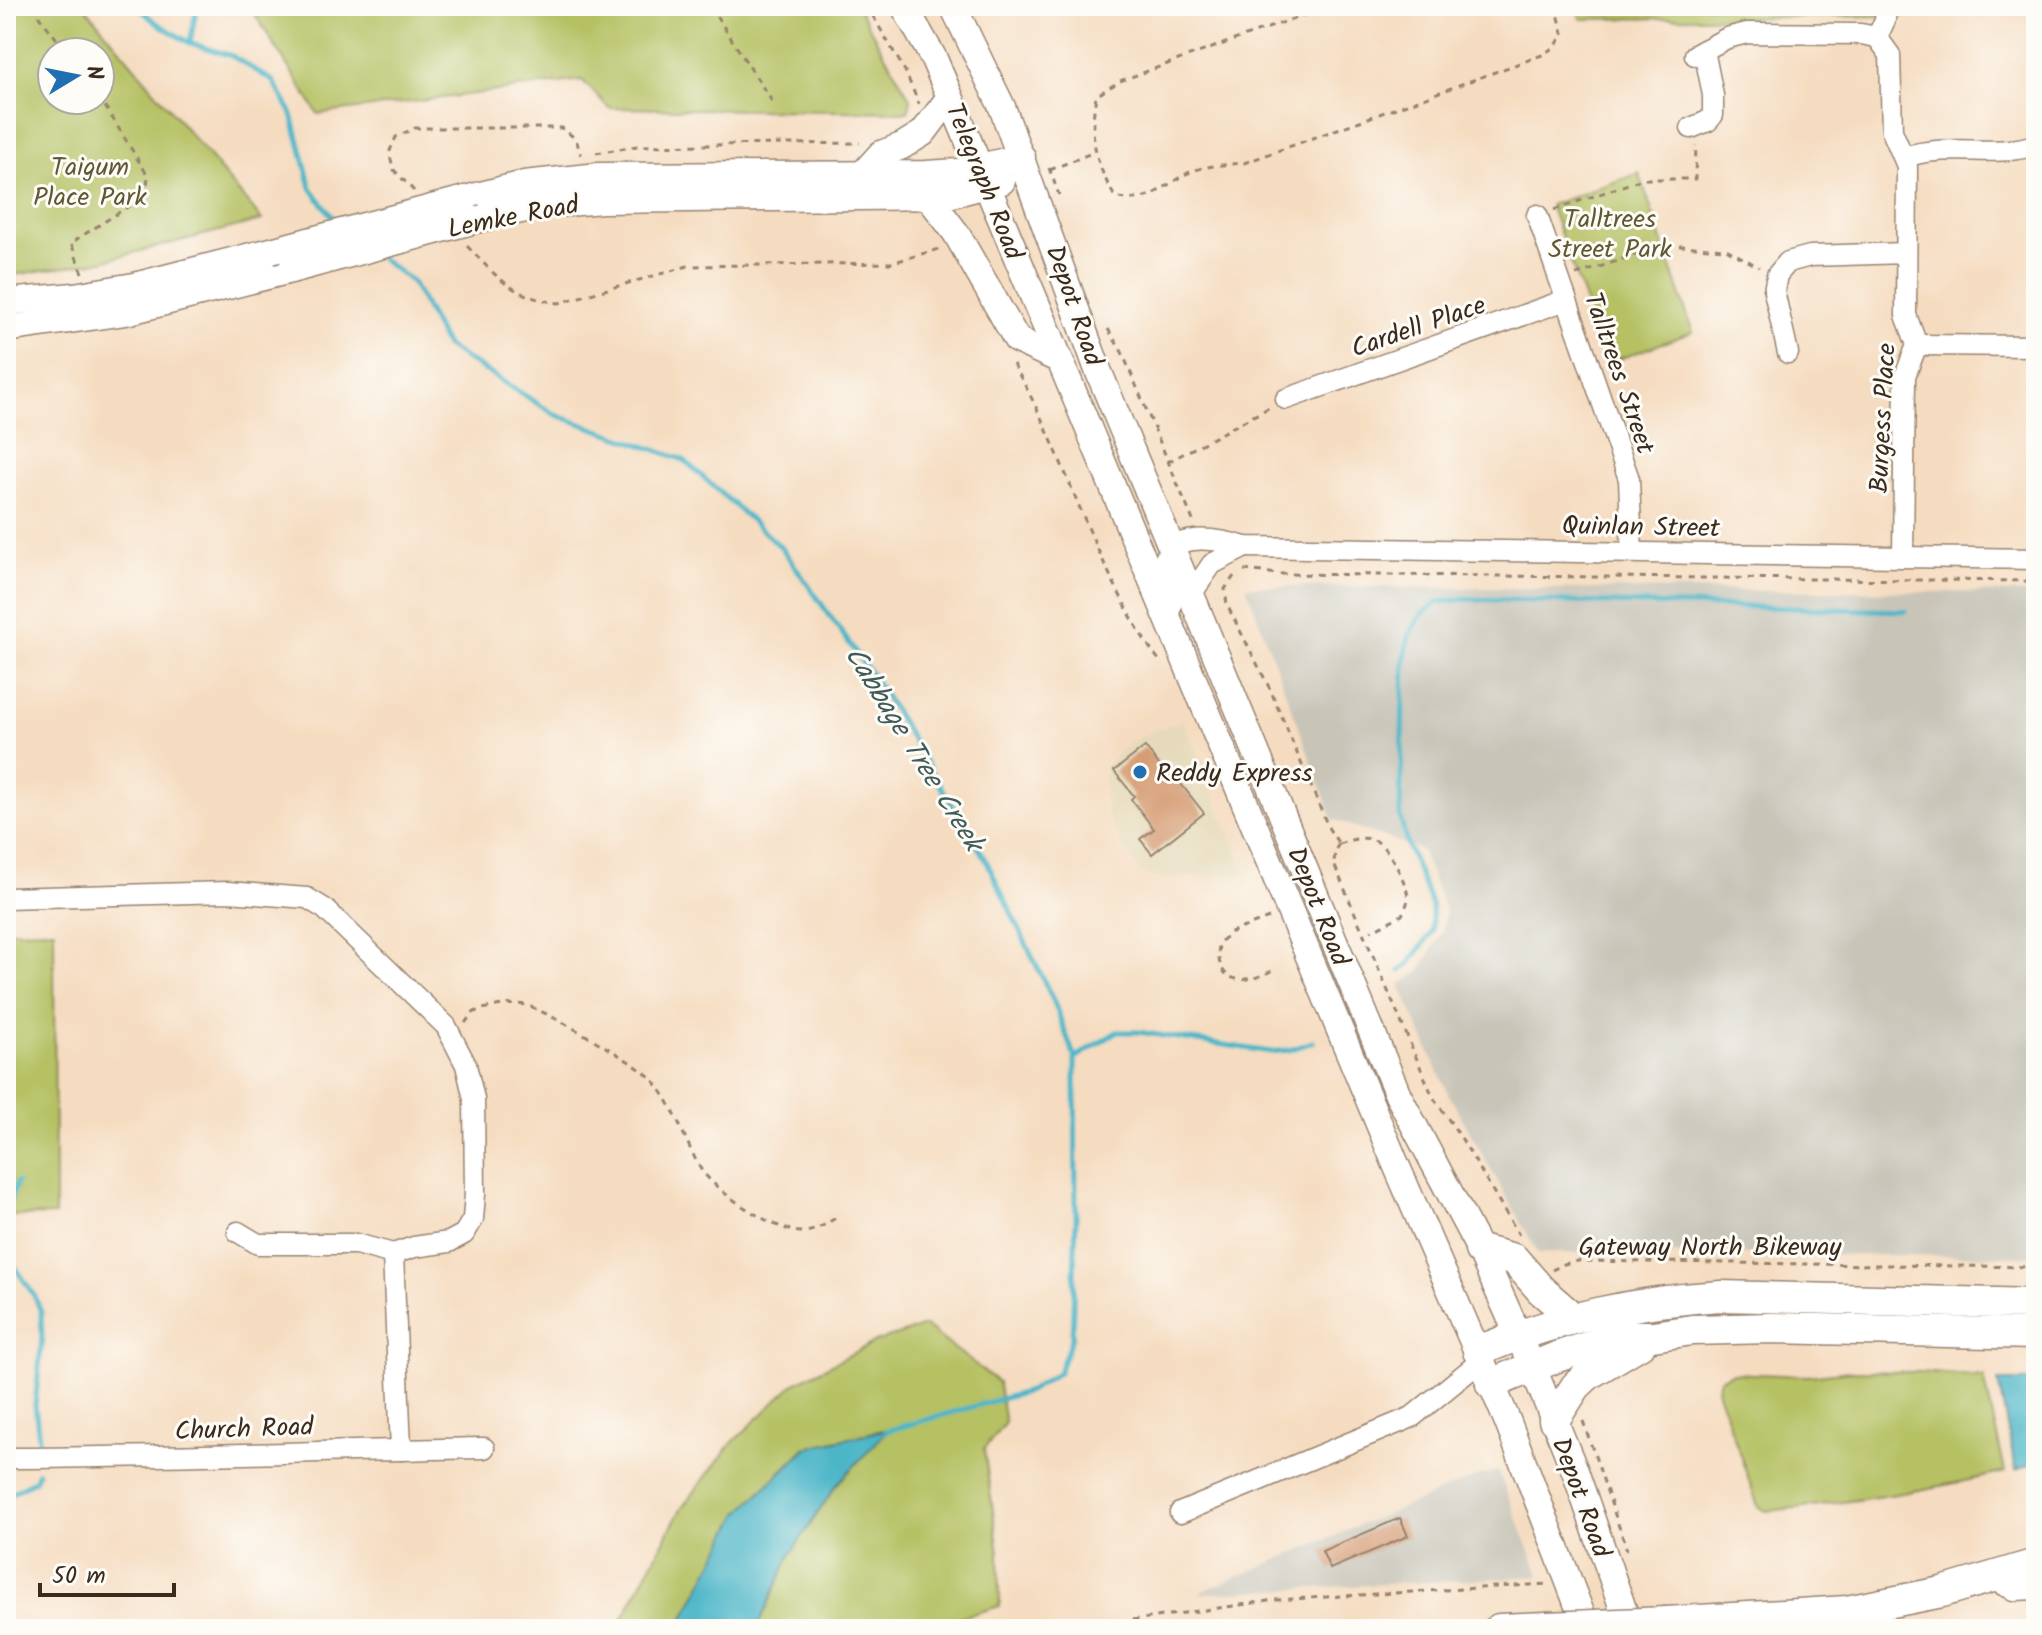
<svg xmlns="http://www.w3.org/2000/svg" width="2042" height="1635" viewBox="0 0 2042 1635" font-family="Kalam,sans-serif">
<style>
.built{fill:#e6daba}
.industrial{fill:#c8c4b8}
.green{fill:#b5c163;stroke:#787640;stroke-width:2;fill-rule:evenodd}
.water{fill:#4bb6c8;stroke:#437073;stroke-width:2}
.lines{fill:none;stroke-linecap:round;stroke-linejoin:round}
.stream{stroke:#4bb6c8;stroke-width:5}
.building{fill:#d69c74}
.minor-casing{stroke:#98836f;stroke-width:23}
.major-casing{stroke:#98836f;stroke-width:29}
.highway-casing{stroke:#98836f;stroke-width:33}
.path{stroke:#98836f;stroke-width:3;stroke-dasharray:6 6;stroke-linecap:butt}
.minor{stroke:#fff;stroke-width:20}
.major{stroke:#fff;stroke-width:26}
.highway{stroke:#fff;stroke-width:30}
.major-bridge-casing{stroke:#98836f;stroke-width:29;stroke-linecap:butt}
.highway-bridge-casing{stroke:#98836f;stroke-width:33;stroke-linecap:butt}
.major-bridge{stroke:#fff;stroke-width:26}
.highway-bridge{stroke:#fff;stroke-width:30}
.poi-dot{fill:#1f6fb2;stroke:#fdfcf7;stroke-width:3}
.labels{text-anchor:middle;stroke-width:6;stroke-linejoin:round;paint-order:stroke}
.park-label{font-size:26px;fill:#605733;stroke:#fdfcf7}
.street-label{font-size:26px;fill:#3b2a1e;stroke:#fdfcf7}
.poi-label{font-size:26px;fill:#3b2a1e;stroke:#fdfcf7;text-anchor:start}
.water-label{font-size:28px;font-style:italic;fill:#415b5a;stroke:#fdfcf7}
</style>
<rect width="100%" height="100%" fill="#fdfcf7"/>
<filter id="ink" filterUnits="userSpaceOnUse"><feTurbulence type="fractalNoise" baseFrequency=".0125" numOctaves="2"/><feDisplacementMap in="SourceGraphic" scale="16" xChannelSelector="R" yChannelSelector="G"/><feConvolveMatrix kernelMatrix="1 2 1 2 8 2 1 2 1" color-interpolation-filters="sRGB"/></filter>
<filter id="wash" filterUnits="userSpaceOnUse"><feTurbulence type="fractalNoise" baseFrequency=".006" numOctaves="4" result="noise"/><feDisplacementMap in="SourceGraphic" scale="32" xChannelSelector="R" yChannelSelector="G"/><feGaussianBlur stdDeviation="1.8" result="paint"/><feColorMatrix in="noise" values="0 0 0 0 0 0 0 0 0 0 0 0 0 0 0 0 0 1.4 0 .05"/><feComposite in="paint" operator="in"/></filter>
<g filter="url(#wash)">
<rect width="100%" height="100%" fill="#f5dcc0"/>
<polygon class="built" points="1183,720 1216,802 1246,874 1161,879 1142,873 1123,847 1107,814 1104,781 1107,766 1127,744 1155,730"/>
<g class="industrial">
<polygon points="1246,586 2036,593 2036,1256 1538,1253 1448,1093 1400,985 1419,972 1442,933 1446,912 1421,850 1333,819"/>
<polygon points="1498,1471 1540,1576 1196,1594 1480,1475"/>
</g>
<g class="green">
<path d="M6,6H84L262,220L102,261L6,276ZM100,52V100H52V52Z"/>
<polygon points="245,6 857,6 911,100 908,112 609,108 582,80 318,114 256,16"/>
<polygon points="1576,6 1904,6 1904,16 1581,19"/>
<polygon points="1639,173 1693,332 1608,363 1550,205"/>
<polygon points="54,930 55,1215 6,1216 6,931"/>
<polygon points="925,1326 998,1382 1005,1423 984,1449 999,1553 1000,1606 920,1629 757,1629 790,1555 837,1484 887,1429 805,1448 739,1513 678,1629 617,1629 681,1509 733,1442 795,1383 875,1342"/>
<path d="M1850,1371L1917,1372L1984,1377L2005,1472C1926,1491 1847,1503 1766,1511L1758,1506L1717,1389L1720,1379L1731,1373L1808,1376Z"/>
</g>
<g class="water">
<polygon points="1998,1381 2036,1381 2036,1463 2016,1470"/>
<polygon points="889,1429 837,1484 790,1555 757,1629 678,1629 739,1513 806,1448"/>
</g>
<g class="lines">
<g class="stream">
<polyline points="137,6 155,22 190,43 232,56 273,81 292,114 311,188 337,223"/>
<polyline points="190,43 197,6"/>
<polyline points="379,257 412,282 446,346 556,415 684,460 782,548 878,684 986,860 1054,1002 1075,1058 1076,1218 1072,1337 1059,1372 1029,1391 886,1431"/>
<polyline points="1400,971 1409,964 1432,932 1432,906 1407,844 1400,816 1404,662 1409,635 1422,614 1438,602 1464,599 1906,611"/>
<polyline points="1075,1058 1117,1032 1138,1032 1271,1052 1289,1050 1313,1042"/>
<polyline points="6,1211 17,1182"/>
<polyline points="6,1253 35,1297 41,1312 42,1338 35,1405 39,1439"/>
<polyline points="6,1496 34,1481 38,1472"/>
</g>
</g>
<g id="blocks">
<g class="building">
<polygon points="1145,747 1165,772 1169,769 1204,813 1152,854 1140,839 1154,829 1131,799 1134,796 1114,771"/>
<polygon points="1400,1518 1408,1536 1330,1569 1322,1551"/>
</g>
</g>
</g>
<g filter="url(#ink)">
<use href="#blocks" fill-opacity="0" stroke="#98836f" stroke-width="2"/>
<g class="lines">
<defs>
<g id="minor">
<polyline points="1877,37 1890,55 1892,131 1907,166 1906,315 1917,345 1905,376 1903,556"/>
<polyline points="1877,37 1885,20 1886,6"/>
<polyline points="1695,55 1727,38 1747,33 1861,34 1877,37"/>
<polyline points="1691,128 1708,121 1713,115 1713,95 1704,50"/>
<path d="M1905,157C1948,142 2001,159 2036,144"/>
<polyline points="1537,215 1629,479 1632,552"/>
<polyline points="1917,345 2036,346"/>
<polyline points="1788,353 1774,291 1777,275 1788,262 1810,256 1906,253"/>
<polyline points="1286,399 1566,300"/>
<polyline points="1190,596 1212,564 1245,547"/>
<path d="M1172,605C1171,592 1163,580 1164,567C1166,528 1222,540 1245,547L2036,559"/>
<polyline points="6,898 228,892 307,898 325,909 446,1026 466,1065 474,1099 475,1194 473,1219 464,1234 449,1242 414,1247 393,1254 401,1450"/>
<polyline points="238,1232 258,1244 356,1244 393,1254"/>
<path d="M6,1458C165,1458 324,1451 484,1448"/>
<polyline points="1180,1513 1412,1417 1482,1360"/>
<polyline points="1990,1579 2014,1590 2036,1589"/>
</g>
<g id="major">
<polyline points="904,6 934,59 950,97 1397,1167 1507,1420 1587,1629"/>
<polyline points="953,6 1002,107 1098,370 1398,1095 1480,1250 1533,1368 1575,1471 1630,1629"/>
<polyline points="862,175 881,154 902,146 923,133 950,97"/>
<polyline points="928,196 956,233 1017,340 1060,360"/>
<polyline points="465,199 524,184 599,176 926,174 959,172 1022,157"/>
<polyline points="483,218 545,205 602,200 945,196 1002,181"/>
<polyline points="6,302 74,296 134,286 271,251"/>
<polyline points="6,329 126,312 291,270"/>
</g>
<g id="highway">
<polyline points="1480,1250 1514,1259 1541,1290 1572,1317"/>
<path d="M1478,1351C1559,1318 1634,1301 1721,1296L2036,1304"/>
<polyline points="1491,1384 1557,1357 1619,1336 1653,1336 1692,1330 1771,1328 2036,1334"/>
<polyline points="1554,1420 1576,1386 1589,1374 1641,1343"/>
<polyline points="1666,1622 1847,1611 1942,1592 2036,1564"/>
<polyline points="1499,1629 1547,1627"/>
</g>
</defs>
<use href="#minor" class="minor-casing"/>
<use href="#major" class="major-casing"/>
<use href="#highway" class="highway-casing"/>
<g class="path">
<polyline points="31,6 67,52"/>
<polyline points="710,6 775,106"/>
<polyline points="867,6 905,71 919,104"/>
<path d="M1329,6L1120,81L1096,96C1089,137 1095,163 1115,197C1148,205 1160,188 1186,174C1204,165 1225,165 1244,163L1542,55L1556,46L1563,33L1556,6"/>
<polyline points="596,153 637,146 860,143"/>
<polyline points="1049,168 1059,195"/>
<polyline points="1050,170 1094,152"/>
<polyline points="414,191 394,170 389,153 396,137 415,128 562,128 576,139 581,155"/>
<polyline points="1554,210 1642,179 1695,179 1696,145"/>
<path d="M467,246C498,278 512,297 559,303L688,266L891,263L939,249"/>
<polyline points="82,273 71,243 146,195 148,176 100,98"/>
<polyline points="1576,275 1664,245 1726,249 1759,267"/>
<polyline points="1108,329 1122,352 1194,523"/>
<path d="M1013,364C1055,435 1078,514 1116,587C1129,613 1141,638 1160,661"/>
<polyline points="1168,462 1270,407"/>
<polyline points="1244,570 1279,574 2036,581"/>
<polyline points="1234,576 1225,589 1227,605 1270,689 1329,829 1339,844"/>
<polyline points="1339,844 1335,850 1334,864 1433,1097 1460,1136 1519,1235"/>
<path d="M1339,844C1350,840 1365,835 1376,841C1388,847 1407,883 1408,897C1408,903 1405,909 1402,915L1371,931"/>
<path d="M1269,918L1231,932L1219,943C1214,987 1246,985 1276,969"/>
<path d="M465,1023C468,1020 469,1016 473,1013C482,1007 516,1002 526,1005C548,1012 639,1064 653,1080C675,1106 683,1137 699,1166C711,1189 773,1230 800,1232C814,1233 827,1223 839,1216"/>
<polyline points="1552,1270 1564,1264 1578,1261 2036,1267"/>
<polyline points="1583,1421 1627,1550"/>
<polyline points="1025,1629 1142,1619 1275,1600 1547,1584"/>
</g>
<use href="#minor" class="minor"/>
<use href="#major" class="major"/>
<use href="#highway" class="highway"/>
<defs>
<g id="major-bridge">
<polyline points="271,251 465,199"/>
<polyline points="291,270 483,218"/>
</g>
<polyline id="highway-bridge" points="1547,1627 1666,1622"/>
</defs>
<use href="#major-bridge" class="major-bridge-casing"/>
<use href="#highway-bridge" class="highway-bridge-casing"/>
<use href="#major-bridge" class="major-bridge"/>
<use href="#highway-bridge" class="highway-bridge"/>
</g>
</g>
<circle class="poi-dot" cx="1140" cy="772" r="8"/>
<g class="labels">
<g class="park-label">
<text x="90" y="175">Taigum<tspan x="90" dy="30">Place Park</tspan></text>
<text x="1610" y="227">Talltrees<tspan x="1610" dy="30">Street Park</tspan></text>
</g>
<g class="street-label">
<text transform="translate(985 181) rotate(68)" y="9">Telegraph Road</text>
<text transform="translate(513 216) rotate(-11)" y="9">Lemke Road</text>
<text transform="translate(1075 305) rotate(71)" y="9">Depot Road</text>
<text transform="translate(1418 326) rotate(-19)" y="9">Cardell Place</text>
<text transform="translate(1620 373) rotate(71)" y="9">Talltrees Street</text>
<text transform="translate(1882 418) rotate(-87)" y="9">Burgess Place</text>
<text transform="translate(1641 526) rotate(1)" y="9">Quinlan Street</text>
<text transform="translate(1319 906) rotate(68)" y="9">Depot Road</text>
<text x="1710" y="1255">Gateway North Bikeway</text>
<text transform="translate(244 1428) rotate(-2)" y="9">Church Road</text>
<text transform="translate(1582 1497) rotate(70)" y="9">Depot Road</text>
</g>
<g class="poi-label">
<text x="1156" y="781">Reddy Express</text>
</g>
<g class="water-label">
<text transform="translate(915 748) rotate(58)" y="10">Cabbage Tree Creek</text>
</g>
</g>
<rect width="2042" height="1635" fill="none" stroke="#fdfcf7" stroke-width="32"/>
<g transform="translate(76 76) rotate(80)"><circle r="38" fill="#fdfcf7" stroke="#afa8a0" stroke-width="2"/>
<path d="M0-6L14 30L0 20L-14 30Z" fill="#1f6fb2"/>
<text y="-12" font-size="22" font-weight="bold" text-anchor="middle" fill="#3b2a1e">N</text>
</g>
<path d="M40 1583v12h134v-12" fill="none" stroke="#3b2a1e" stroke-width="4"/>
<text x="52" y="1583" font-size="24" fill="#3b2a1e" stroke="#fdfcf7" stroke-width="6" paint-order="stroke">50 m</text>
</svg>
